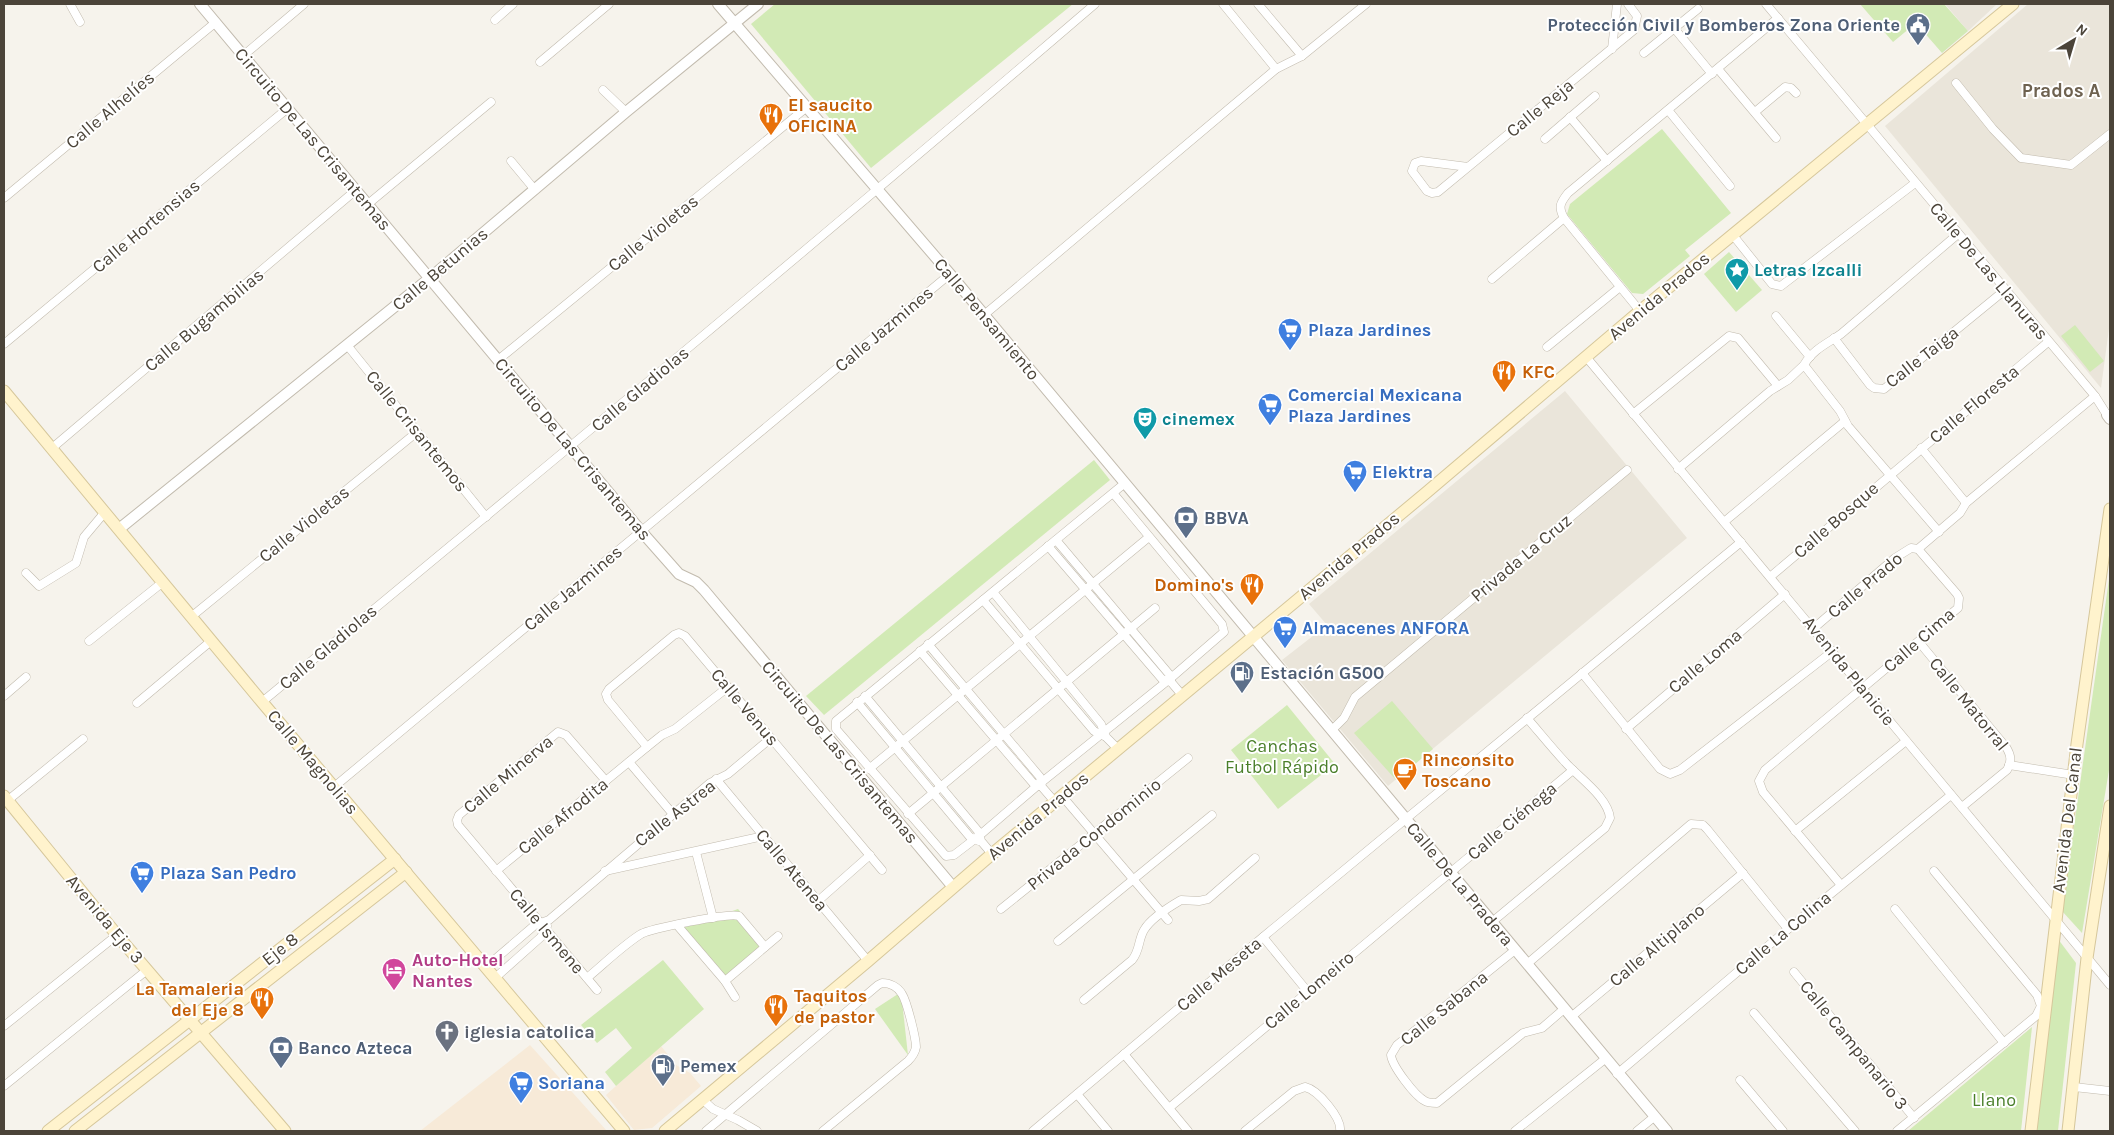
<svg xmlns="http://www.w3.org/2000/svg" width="2114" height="1135" viewBox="0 0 2114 1135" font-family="Karla,sans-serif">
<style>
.residential{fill:#eae5da}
.commercial{fill:#f7ead8}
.green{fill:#d2eab5}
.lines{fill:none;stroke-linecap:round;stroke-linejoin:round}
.minor-casing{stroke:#c2bbae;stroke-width:9}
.tertiary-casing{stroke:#c2bbae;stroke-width:12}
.secondary-casing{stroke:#d6c79b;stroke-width:13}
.minor{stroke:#fff;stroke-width:8}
.tertiary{stroke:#fff;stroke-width:10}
.secondary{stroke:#fff3cd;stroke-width:11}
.labels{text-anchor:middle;stroke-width:4;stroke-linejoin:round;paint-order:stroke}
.service-label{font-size:18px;font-weight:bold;fill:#4e5e75;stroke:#fff;text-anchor:start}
.food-label{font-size:18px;font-weight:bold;fill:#c56008;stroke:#fff;text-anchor:start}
.street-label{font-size:18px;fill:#4b4439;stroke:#fff}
.culture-label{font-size:18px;font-weight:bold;fill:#0d838f;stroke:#fff;text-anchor:start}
.shop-label{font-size:18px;font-weight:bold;fill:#366cbe;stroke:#fff;text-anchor:start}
.park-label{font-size:18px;fill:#4a7f2a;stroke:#fff}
.hotel-label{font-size:18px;font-weight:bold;fill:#b23c85;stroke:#fff;text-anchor:start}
.worship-label{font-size:18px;font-weight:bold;fill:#5b616d;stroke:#fff;text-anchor:start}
.neighbourhood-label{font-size:19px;font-weight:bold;fill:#6e6250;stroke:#fff}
</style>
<rect width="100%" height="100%" fill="#f6f3ec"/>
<g class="residential">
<polygon points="1945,4 1997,4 1968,31"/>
<polygon points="2028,4 2110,4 2110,321 2101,388 1885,126"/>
<polygon points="1565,391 1687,538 1388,786 1282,660 1327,625 1309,604"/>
</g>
<g class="commercial">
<polygon points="530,1045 607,1131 420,1131"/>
<polygon points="661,1046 676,1065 690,1073 701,1086 652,1128 634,1130 606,1095"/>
</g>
<g class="green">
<polygon points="775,4 1073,4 871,168 751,24"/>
<polygon points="1860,4 1944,4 1968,31 1942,53 1916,23 1893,42"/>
<polygon points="1662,129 1731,213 1685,250 1690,256 1643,294 1632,293 1567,214 1570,204"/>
<polygon points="1729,252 1762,290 1736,312 1704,274"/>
<polygon points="2075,325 2104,361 2090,372 2061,336"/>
<polygon points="1094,460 1110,480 824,715 806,696"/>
<polygon points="2110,572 2110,764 2082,933 2062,911"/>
<polygon points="1392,701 1433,749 1396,780 1354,733"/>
<polygon points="1287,705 1335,764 1278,809 1231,750"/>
<polygon points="738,909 767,943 725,980 677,930"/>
<polygon points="2058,939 2076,963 2058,1131 2037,1131"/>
<polygon points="663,960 704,1009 616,1086 605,1072 632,1048 616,1028 597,1043 581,1025"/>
<polygon points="901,992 908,1055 875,1009"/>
<polygon points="2032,1027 2021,1131 1908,1131"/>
</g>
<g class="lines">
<defs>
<g id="minor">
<polyline points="70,4 80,22"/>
<polyline points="1223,4 1276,69"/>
<polyline points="1258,4 1302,56"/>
<polyline points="1766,4 2095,396 2107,415"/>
<polyline points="495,20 513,4"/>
<polyline points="1674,28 1712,74"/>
<polyline points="1612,49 1617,4"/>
<polyline points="1644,53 1698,9"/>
<polyline points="244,55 304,4"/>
<polyline points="540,62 609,4"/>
<polyline points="1718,69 1776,138"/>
<polyline points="1956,83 1993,129 2021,158 2071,165 2110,134"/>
<polyline points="603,90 626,112"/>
<polyline points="1668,110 1730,186"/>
<polyline points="1755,112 1785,87 1791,88 1796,93"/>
<polyline points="1570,117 1607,161"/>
<polyline points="1545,139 1595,96"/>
<polyline points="511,161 535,190"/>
<polyline points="1468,167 1421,161 1415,163 1412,171 1427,191 1432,193 1438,192 1634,30 1637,16 1628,4"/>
<polyline points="4,198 216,22"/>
<polyline points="368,204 491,102"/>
<polyline points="1732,234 1772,284 1781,286 1915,183"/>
<polyline points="1492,279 1564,218"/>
<path d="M1640,311L1564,218C1558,207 1560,203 1568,193L1778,18"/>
<polyline points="984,315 1276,69 1302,56 1366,4"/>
<polyline points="1776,316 1810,357"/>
<polyline points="1834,338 1870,385 1874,388 1884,389 2005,290"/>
<polyline points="4,344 288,108"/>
<polyline points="347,345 486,517"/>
<polyline points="1547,347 1620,287"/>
<polyline points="1587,358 2110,985"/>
<polyline points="498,360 807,107"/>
<path d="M1804,365C1812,350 1828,343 1841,334L1958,234"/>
<polyline points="1633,414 1729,336 1738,338 1778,386"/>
<polyline points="1921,448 1966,503"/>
<polyline points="51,449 356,190"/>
<polyline points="1678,469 1770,391 1788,380 1804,365 1840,411 1848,426 1939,532"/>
<polyline points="1113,493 1222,624 1224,632 1171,678 1037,786 980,835 954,855 946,856 836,729 836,721 1125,483"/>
<polyline points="1724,522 1845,421"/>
<polyline points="1056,540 1169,674 1171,682 1182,695"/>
<polyline points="1048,546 1162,679 1171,682"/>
<polyline points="1918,549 1960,513 1966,503 2095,396"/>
<polyline points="26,573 39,586 76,563 84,537 105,512"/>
<polyline points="1770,577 2048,342"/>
<polyline points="993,592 1101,724 1106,737 1118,749"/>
<polyline points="983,600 1094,731 1104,736"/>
<polyline points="191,617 417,432"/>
<polyline points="1814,628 1895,558 1911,548 1918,549"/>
<polyline points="89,641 163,582"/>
<path d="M1919,642L2006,747C2011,755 2012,761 2007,770L1962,807"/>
<polyline points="928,644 1040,777 1042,787 1055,802"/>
<polyline points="920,651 1033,783 1040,786"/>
<polyline points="1582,673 1660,769 1670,774 1680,770 1833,651"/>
<polyline points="4,696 26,677"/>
<polyline points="865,696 978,831 981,841 992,854"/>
<path d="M262,702C541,471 820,240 1095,4"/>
<polyline points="857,702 970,837 979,841"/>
<polyline points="137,703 211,641"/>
<polyline points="1626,729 1785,594"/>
<polyline points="1332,730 1344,718 1355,697 1627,470"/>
<polyline points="647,747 608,700 606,694 609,689 674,635 679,633 685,636 882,870"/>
<polyline points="629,762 672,813"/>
<polyline points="2009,765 2074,775"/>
<polyline points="869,769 1149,537"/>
<polyline points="716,779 868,961"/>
<polyline points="334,787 950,274"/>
<polyline points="1062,796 1168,920"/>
<polyline points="7,801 83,739"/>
<polyline points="908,814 1155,608"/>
<polyline points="1795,831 1906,741"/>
<polyline points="696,852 713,918"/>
<polyline points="496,871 647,747 662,735 675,729 728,687"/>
<polyline points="605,871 764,836"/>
<polyline points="1841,885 1763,792 1759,781 1765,770 1958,608 1959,598 1957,594 1918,549"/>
<polyline points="818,901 870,855"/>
<polyline points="1001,909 1188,758"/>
<polyline points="1895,909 2004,1043"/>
<path d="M1492,922L1605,828L1610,818C1608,797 1578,777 1565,762C1552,748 1540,733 1527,718"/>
<polyline points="677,925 725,981 735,997"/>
<polyline points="1263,937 1308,992"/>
<polyline points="1058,941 1212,815"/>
<path d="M1515,950L1397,1045L1391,1055C1392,1066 1415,1096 1425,1101C1428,1103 1432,1103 1437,1103L1523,1033L1542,1028L1564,1009"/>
<polyline points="1527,964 1691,824 1703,825 1707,829 1788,929"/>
<polyline points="486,967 535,925 549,920 710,783 728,774 771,738"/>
<polyline points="1794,972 1914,1118"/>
<polyline points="495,978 541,937 547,926"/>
<path d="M587,978C604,964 622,946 641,934C650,929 730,912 739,916L765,947"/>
<polyline points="725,981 778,936"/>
<polyline points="597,990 458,825 457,820 459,815 558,732 566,735 606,781"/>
<path d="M1084,1000L1132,960C1140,951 1138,940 1144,930C1151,918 1169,907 1181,900L1199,901L1208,899L1255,858"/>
<polyline points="1754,1013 1855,1131"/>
<polyline points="1571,1017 1743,873"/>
<polyline points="4,1026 117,935"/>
<polyline points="1124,1054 1188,1131"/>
<polyline points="1617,1074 1788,929 1951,795"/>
<polyline points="1740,1080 1783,1131"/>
<polyline points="4,1086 147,970"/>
<polyline points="2074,1087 2110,1091"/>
<polyline points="1077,1094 1108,1131"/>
<polyline points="703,1100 713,1109 738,1120 757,1131"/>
<polyline points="1169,1108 1573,770"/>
<path d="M706,1131L878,985L882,983C890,983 898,987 902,994C907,1002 916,1038 916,1047C915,1053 912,1057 908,1061L823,1131"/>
<polyline points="1033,1131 1263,937 1741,542"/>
<path d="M1245,1131L1294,1091L1305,1087C1318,1090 1342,1118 1340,1131"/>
<polyline points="1515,1131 1605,1059"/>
<polyline points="1637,1131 1654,1117"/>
<polyline points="1897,1131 2036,1016 2041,1006 2037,995 1934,871"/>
</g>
<g id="tertiary">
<polyline points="200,4 641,531 679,574 696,582 704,590 953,887"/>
<polyline points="718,4 950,274 1667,1131"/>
<polyline points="2107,415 2110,419"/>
<polyline points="119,529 430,278 626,112 758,4"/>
</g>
<g id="secondary">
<polyline points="4,391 262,702 624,1131"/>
<polyline points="4,796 117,935 285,1131"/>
<polyline points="48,1131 395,859"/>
<polyline points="75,1131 406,872"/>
<polyline points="665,1131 868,961 992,854 1427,492 1640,311 2013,4"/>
<polyline points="2031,1131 2077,744 2110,509"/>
<polyline points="2068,1131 2087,958 2110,806"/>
</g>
</defs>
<use href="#minor" class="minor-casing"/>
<use href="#tertiary" class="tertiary-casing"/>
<use href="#secondary" class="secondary-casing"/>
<use href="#minor" class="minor"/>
<use href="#tertiary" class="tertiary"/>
<use href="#secondary" class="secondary"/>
</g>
<defs>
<symbol id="civic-pin" viewBox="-11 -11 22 30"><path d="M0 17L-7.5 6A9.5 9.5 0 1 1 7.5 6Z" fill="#5c6f8a" stroke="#fff"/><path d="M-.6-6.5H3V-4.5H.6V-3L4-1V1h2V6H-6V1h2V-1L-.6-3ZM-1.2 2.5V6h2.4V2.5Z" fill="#fff"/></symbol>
<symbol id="restaurant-pin" viewBox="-11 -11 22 30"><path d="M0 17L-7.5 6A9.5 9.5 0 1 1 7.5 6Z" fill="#e8710a" stroke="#fff"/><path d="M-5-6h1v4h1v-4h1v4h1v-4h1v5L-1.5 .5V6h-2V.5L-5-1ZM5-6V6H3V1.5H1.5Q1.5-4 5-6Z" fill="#fff"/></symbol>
<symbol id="sight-pin" viewBox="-11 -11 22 30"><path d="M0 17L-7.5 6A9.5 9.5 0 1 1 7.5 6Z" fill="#0f9aa8" stroke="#fff"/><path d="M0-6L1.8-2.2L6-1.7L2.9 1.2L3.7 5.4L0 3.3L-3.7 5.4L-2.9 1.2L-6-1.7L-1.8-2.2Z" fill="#fff"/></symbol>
<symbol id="supermarket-pin" viewBox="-11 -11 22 30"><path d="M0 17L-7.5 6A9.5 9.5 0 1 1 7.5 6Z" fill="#3f7fe0" stroke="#fff"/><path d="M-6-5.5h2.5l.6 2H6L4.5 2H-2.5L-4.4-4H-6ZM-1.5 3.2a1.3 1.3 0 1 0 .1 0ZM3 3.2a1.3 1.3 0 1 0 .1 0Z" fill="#fff"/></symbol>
<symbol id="theatre-pin" viewBox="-11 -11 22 30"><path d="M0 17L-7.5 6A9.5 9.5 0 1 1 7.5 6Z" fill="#0f9aa8" stroke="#fff"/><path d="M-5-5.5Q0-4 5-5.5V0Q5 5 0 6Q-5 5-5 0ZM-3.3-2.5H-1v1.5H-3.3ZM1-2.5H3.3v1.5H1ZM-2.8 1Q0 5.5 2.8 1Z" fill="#fff"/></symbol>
<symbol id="bank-pin" viewBox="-11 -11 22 30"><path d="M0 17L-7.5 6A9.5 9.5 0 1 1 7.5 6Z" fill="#5c6f8a" stroke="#fff"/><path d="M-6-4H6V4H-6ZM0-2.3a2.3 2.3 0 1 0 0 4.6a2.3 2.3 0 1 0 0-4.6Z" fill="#fff"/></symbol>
<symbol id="fuel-pin" viewBox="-11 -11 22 30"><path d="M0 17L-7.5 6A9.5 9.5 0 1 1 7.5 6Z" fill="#5c6f8a" stroke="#fff"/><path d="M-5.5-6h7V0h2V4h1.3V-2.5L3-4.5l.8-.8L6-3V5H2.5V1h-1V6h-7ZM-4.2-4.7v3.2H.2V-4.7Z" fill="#fff"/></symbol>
<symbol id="cafe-pin" viewBox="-11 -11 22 30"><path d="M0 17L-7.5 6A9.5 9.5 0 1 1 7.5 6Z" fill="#e8710a" stroke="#fff"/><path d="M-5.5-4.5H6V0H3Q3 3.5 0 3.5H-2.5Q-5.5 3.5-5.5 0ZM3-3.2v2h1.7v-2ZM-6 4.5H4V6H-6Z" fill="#fff"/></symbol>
<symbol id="hotel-pin" viewBox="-11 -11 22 30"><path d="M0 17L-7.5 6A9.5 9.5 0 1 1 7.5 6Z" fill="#d1479c" stroke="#fff"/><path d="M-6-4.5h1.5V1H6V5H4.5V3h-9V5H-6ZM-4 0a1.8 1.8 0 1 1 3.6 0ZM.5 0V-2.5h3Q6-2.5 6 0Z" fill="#fff"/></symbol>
<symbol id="church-pin" viewBox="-11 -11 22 30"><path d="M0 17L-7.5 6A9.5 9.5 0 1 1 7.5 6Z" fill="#6b7280" stroke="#fff"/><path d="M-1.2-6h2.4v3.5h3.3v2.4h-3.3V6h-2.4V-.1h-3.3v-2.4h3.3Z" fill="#fff"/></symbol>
</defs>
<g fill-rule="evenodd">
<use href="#civic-pin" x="1904" y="11" width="28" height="38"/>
<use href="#restaurant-pin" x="757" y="101" width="28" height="38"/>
<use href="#sight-pin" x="1723" y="256" width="28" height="38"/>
<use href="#supermarket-pin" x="1276" y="316" width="28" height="38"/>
<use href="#restaurant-pin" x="1490" y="358" width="28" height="38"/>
<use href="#supermarket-pin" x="1256" y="391" width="28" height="38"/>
<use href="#theatre-pin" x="1131" y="405" width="28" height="38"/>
<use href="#supermarket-pin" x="1341" y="458" width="28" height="38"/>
<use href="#bank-pin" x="1172" y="504" width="28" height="38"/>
<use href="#restaurant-pin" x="1238" y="571" width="28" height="38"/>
<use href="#supermarket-pin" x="1271" y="614" width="28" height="38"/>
<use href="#fuel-pin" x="1228" y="659" width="28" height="38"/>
<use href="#cafe-pin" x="1391" y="756" width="28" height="38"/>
<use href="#supermarket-pin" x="128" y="859" width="28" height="38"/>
<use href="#hotel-pin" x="380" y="956" width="28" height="38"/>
<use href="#restaurant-pin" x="248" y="985" width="28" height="38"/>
<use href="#restaurant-pin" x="762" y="992" width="28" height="38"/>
<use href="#church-pin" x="433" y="1018" width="28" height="38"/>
<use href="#bank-pin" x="267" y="1034" width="28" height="38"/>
<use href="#fuel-pin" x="649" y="1052" width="28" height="38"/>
<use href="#supermarket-pin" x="507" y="1069" width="28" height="38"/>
</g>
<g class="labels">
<g class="service-label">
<text x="1900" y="31" text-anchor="end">Protección Civil y Bomberos Zona Oriente</text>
<text x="1204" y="524">BBVA</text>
<text x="1260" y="679">Estación G500</text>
<text x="298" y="1054">Banco Azteca</text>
<text x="680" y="1072">Pemex</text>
</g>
<g class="food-label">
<text x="788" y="111">El saucito<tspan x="788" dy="21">OFICINA</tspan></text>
<text x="1522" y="378">KFC</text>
<text x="1234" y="591" text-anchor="end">Domino's</text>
<text x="1422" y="766">Rinconsito<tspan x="1422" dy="21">Toscano</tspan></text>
<text x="244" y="995" text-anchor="end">La Tamaleria<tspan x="244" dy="21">del Eje 8</tspan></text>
<text x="794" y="1002">Taquitos<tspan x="794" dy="21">de pastor</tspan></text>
</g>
<g class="street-label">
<text transform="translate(1540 108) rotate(-39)" y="6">Calle Reja</text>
<text transform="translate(110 110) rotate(-40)" y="6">Calle Alhelíes</text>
<text transform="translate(313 139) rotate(50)" y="6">Circuito De Las Crisantemas</text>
<text transform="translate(146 226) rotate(-40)" y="6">Calle Hortensias</text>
<text transform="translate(653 233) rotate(-39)" y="6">Calle Violetas</text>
<text transform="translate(440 269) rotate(-40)" y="6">Calle Betunias</text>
<text transform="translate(1989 271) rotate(50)" y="6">Calle De Las Llanuras</text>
<text transform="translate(1659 296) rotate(-40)" y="6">Avenida Prados</text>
<text transform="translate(987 319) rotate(50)" y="6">Calle Pensamiento</text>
<text transform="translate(204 320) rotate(-40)" y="6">Calle Bugambilias</text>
<text transform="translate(884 329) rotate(-40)" y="6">Calle Jazmines</text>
<text transform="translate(1922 357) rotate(-38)" y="6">Calle Taiga</text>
<text transform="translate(640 389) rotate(-40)" y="6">Calle Gladiolas</text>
<text transform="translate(1974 404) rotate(-40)" y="6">Calle Floresta</text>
<text transform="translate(417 431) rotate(51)" y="6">Calle Crisantemos</text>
<text transform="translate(573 449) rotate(50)" y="6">Circuito De Las Crisantemas</text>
<text transform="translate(1836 520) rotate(-41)" y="6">Calle Bosque</text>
<text transform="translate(304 524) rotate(-39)" y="6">Calle Violetas</text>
<text transform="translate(1349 556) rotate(-40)" y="6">Avenida Prados</text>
<text transform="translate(1521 558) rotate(-40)" y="6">Privada La Cruz</text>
<text transform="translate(1865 585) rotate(-40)" y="6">Calle Prado</text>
<text transform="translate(573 588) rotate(-40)" y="6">Calle Jazmines</text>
<text transform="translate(1919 640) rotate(-41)" y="6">Calle Cima</text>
<text transform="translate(328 647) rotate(-40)" y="6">Calle Gladiolas</text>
<text transform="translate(1705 661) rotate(-40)" y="6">Calle Loma</text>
<text transform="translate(1849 671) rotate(51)" y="6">Avenida Planicie</text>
<text transform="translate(1969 704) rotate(51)" y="6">Calle Matorral</text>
<text transform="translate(745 707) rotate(50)" y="6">Calle Venus</text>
<text transform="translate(840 752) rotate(50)" y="6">Circuito De Las Crisantemas</text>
<text transform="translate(313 762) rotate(50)" y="6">Calle Magnolias</text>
<text transform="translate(508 774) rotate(-40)" y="6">Calle Minerva</text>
<text transform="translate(675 813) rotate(-38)" y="6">Calle Astrea</text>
<text transform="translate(563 816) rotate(-39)" y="6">Calle Afrodita</text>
<text transform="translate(1038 816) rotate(-40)" y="6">Avenida Prados</text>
<text transform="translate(2067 820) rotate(-83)" y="6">Avenida Del Canal</text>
<text transform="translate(1512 821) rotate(-40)" y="6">Calle Ciénega</text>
<text transform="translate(1094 834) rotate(-39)" y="6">Privada Condominio</text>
<text transform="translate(792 870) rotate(50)" y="6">Calle Atenea</text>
<text transform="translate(1460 884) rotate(50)" y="6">Calle De La Pradera</text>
<text transform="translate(105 919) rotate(50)" y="6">Avenida Eje 3</text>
<text transform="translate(547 931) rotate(50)" y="6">Calle Ismene</text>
<text transform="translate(1783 933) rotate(-40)" y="6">Calle La Colina</text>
<text transform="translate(1657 945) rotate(-40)" y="6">Calle Altiplano</text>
<text transform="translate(280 949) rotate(-38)" y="6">Eje 8</text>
<text transform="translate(1219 974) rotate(-40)" y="6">Calle Meseta</text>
<text transform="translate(1309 990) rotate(-40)" y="6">Calle Lomeiro</text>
<text transform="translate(1444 1008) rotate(-39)" y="6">Calle Sabana</text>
<text transform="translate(1854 1045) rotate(51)" y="6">Calle Campanario 3</text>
</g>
<g class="culture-label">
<text x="1754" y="276">Letras Izcalli</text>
<text x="1162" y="425">cinemex</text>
</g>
<g class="shop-label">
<text x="1308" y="336">Plaza Jardines</text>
<text x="1288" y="401">Comercial Mexicana<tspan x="1288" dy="21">Plaza Jardines</tspan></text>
<text x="1372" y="478">Elektra</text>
<text x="1302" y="634">Almacenes ANFORA</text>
<text x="160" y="879">Plaza San Pedro</text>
<text x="538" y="1089">Soriana</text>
</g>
<g class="park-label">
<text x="1282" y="752">Canchas<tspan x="1282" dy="21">Futbol Rápido</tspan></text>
<text x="1994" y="1106">Llano</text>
</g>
<g class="hotel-label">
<text x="412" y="966">Auto-Hotel<tspan x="412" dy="21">Nantes</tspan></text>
</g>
<g class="worship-label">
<text x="464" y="1038">iglesia catolica</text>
</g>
<g class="neighbourhood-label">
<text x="2061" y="97">Prados A</text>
</g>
</g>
<rect width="2114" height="1135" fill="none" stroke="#4b4439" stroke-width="10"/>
<g transform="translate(2074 40) rotate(38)" stroke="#ffffff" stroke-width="4" paint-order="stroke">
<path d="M0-4L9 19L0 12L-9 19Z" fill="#4b4439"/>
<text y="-8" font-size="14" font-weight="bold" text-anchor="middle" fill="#4b4439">N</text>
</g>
</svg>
